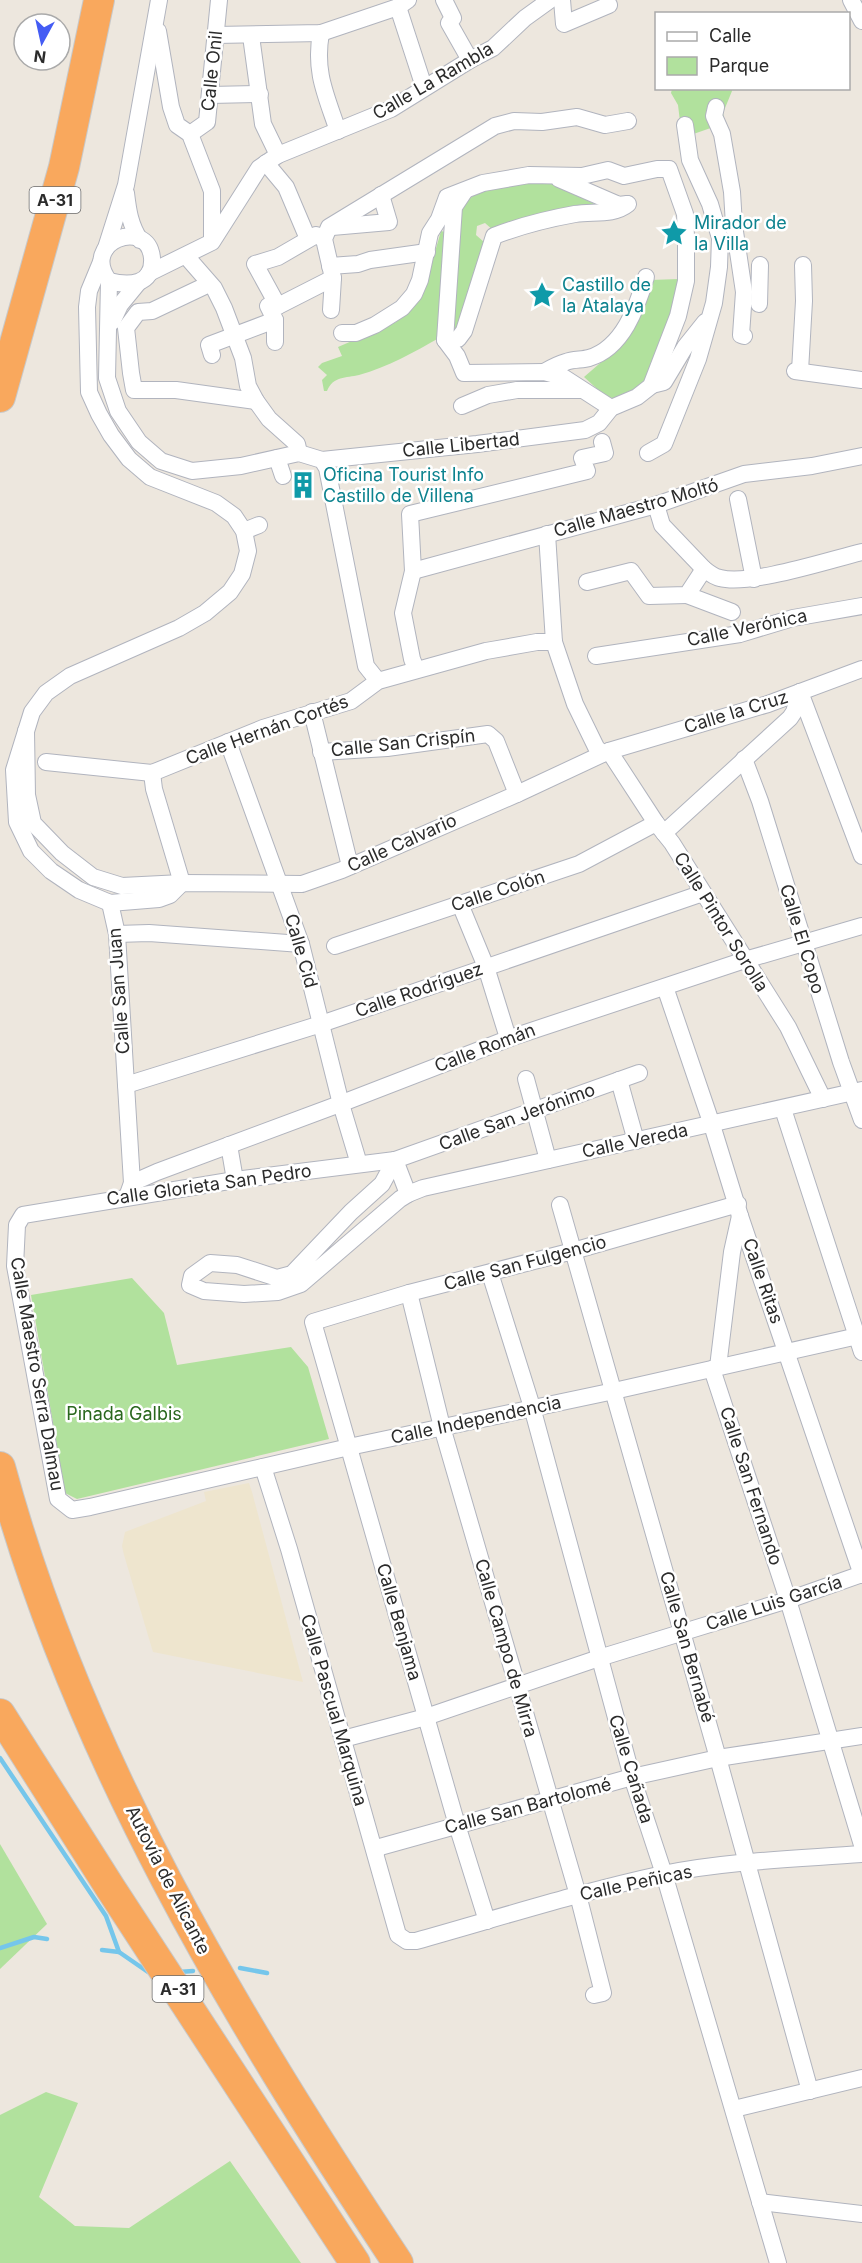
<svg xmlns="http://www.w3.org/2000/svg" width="862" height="2263" viewBox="0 0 862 2263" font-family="Inter,sans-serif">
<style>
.education{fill:#eee5ce}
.green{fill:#b1e19d}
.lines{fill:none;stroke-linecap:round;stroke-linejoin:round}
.stream{stroke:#75c6eb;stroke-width:4.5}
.street-casing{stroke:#b1b4be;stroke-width:18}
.highway-casing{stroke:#c8c8c8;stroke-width:32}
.street{stroke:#fff;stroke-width:16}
.highway{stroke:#f9a85d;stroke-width:30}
.labels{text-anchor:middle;stroke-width:5;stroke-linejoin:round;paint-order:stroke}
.shield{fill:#fff;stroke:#6b6b6b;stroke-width:1.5}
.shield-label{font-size:16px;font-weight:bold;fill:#2b2b2b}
.street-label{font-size:18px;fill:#2b2b2b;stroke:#fff}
.culture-label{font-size:18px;fill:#0d838f;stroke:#fff;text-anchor:start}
.park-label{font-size:18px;fill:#29671d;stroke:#fff}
</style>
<rect width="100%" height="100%" fill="#ede7de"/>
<polygon class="education" points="249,1483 252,1492 303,1682 153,1652 124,1555 122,1546 125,1532 206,1501 204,1492"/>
<g class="green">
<polygon points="672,89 732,89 732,91 723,113 725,123 682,138 678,105 671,93"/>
<path d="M549,182L605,209L494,231L485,223L477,226L476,235L484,242L454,335L459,220C460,216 461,210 463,206C475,185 528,182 549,182Z"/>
<path d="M441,231L449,233L441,337C414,352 388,367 359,375C346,378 333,376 327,391H324L322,380L327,375L318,367L322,363L342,356L338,347L396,322L422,297Z"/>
<polygon points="680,279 673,314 643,384 620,399 606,397 584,377 621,345 650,280"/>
<polygon points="132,1278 164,1313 177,1365 291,1347 308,1367 329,1439 77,1499 65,1493 31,1295"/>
<polygon points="0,1844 47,1924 0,1969"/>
<polygon points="46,2092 78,2103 39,2197 75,2226 129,2228 230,2161 301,2263 0,2263 0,2115"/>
</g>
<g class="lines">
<g class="stream">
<polyline points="0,1758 106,1916 119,1952"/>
<polyline points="0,1948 34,1937 47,1939"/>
<polyline points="102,1950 119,1952 148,1972"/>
<polyline points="240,1968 267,1973"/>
<polyline points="179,1972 193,1971"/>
</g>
<defs>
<g id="street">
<polyline points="444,0 453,18 449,23 470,60"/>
<polyline points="562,0 564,24 609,5"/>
<polyline points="851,0 862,21"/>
<polyline points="398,7 424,87"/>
<polyline points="158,31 171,107 177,125 190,134 212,191 212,241"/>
<path d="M321,33C314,72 326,95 338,131"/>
<polyline points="216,35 321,33 398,7 408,0"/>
<polyline points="251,36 263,124 278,155"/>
<polyline points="210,95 260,94"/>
<polyline points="716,107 714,116 722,134 732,192 734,225 744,292 741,335 744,336"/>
<polyline points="190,134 207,122 219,0"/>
<polyline points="266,163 286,187 308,239"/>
<polyline points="559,179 619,205 627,204"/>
<polyline points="464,192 454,207 445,340 457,356 464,373 544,372 563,377 611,408"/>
<path d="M126,193C128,210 130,225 140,240"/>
<polyline points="332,227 389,222 381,195"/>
<polyline points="106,248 126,185 159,0"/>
<polyline points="186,256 214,288 224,308 243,358 248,386 256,401 269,419 297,444 299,453"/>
<polyline points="101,262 89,291 87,307 89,392 99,414 111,435 129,459 150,477 216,503 234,516 244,531 248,551 242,574 230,592 205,613 179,628 70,676 46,693 32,712 14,770 17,822 31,851 51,871 79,890 110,903 159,899 170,895 182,883"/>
<polyline points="330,266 358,264 370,260 427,252"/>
<polyline points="149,273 212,242 259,168 278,155 391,109 470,60 493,48 525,18 550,0"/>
<path d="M109,281C128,286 154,286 152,258C148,216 79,242 109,281L107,378L118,411L139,442L161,461L192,471L241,466L299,453L322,460L327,468L366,666L378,681"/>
<polyline points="209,284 152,311 138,312 126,328 131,373 134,390 176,390 256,401"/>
<polyline points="759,304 760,265"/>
<polyline points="278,306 333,278"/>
<polyline points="331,310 333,278 324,239 329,227 495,126 514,121 542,122 577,117 605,125 628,121"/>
<polyline points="112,322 120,305 138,283"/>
<path d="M445,340L458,339L464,331L494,236C520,226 547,219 575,214C593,211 613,216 628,204"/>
<polyline points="275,342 275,320"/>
<polyline points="212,355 209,345 275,320 268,306 278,306 255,264 278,257 316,235 324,239"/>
<polyline points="795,371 862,380"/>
<polyline points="800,371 804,301 803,265"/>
<path d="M544,372C551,368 559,364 566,362C573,359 582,360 589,358C623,348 637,307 646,277"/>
<polyline points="652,385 664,382 685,347 705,322"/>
<polyline points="462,406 488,395 517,390 582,390"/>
<polyline points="648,453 664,444 698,359 714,303 719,267 720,238 710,204 690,160 685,125"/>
<polyline points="277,458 283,476"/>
<polyline points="322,460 477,444 585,430 599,423 611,408 637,397 651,386 678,316 686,281 686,236 685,214 669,169 657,169 624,176 608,170 582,176 529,175 483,183 447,197 439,219 430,233 420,280 414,294 402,308 375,325 356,333 342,333"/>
<polyline points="738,499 754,579"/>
<path d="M656,505L662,525L704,569C709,573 714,577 720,578C750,586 829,560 862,552"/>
<polyline points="244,531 259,525"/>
<polyline points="547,534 554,642 575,704 596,747 602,754"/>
<polyline points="413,571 656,505 744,474 812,466 862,456"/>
<polyline points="587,582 631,571 649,596 687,595 704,569"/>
<polyline points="687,595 732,612"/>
<polyline points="596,656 740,634 793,618 862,606"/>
<polyline points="416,669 412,659 403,613 413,571 410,514 587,471 582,458 605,453 602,442"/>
<polyline points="800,692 862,856"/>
<polyline points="312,712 350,866"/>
<polyline points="26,731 27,795 33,823 62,853 93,877 122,886 182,883 302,884 342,870 517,794 609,751 768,704 862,669"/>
<polyline points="228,742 301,944 341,1104 359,1164"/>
<polyline points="609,751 656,823 672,843 788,1027 823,1099"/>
<polyline points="321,752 387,748 488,734 496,741 517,794"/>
<polyline points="744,759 760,801 841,1062 862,1120"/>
<polyline points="46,762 152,773 263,728 351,701 378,681 486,651 537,642 554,642"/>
<polyline points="152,773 154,789 182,883"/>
<polyline points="664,833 790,718 794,712 800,692"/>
<polyline points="110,903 117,934 126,1085 321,1024 703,893"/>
<polyline points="460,904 486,967 508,1038"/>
<polyline points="117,934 149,933 301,944"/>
<polyline points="335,946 579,864 656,823"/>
<polyline points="665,987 712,1125 740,1216 862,1575"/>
<polyline points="639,1073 395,1160 235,1180 23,1215 17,1225 15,1266 58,1499 72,1510 90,1507 349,1447 614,1391 862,1335"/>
<polyline points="526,1079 548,1160"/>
<polyline points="619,1080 636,1141"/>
<polyline points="126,1085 132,1183"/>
<polyline points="783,1109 862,1352"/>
<polyline points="229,1145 235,1180"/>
<polyline points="395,1160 382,1184 351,1212 292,1274 277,1278 237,1265 210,1263 192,1276 190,1285 204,1291 244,1294 278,1292 301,1284 400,1199 408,1194 423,1188 862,1090"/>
<polyline points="395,1160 408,1194"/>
<polyline points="127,1197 132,1183 157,1172 345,1102 513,1037 745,960 862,926"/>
<polyline points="560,1205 718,1758 810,2091"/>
<polyline points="490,1273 532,1407 632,1777 664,1874 778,2263"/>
<polyline points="409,1293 442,1427 578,1895 603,1993 594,1995"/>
<polyline points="718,1367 732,1252 740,1216"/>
<polyline points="712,1369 788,1600 862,1845"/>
<path d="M263,1467L289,1549L398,1935L407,1941H416C498,1918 580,1892 663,1874C727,1861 796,1859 862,1854"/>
<polyline points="343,1739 426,1717 599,1658 788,1600 862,1574"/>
<polyline points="375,1852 380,1847 632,1777 718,1758 862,1736"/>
<polyline points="487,1921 457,1825 313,1322 409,1293 573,1251 738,1204"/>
<polyline points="734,2109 862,2078"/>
<polyline points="760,2202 862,2214"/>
</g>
<g id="highway">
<polyline points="0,397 64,167 99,0"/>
<path d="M0,1467C78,1757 234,2015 398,2263"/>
<polyline points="0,1714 111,1889 355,2263"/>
</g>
</defs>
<use href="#street" class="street-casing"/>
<use href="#highway" class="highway-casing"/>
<use href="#street" class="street"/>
<use href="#highway" class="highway"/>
</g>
<defs>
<symbol id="sight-bare" viewBox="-9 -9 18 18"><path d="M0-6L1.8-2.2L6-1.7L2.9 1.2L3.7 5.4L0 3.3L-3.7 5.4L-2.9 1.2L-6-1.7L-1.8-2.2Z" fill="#0f9aa8" stroke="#fff" stroke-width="2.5" paint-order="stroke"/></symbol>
<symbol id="building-bare" viewBox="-9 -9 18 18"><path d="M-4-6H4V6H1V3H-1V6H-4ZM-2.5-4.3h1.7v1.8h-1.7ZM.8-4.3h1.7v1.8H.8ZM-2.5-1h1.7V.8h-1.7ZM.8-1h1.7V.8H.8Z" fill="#0f9aa8" stroke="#fff" stroke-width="2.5" paint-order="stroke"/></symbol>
</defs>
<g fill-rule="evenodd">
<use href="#sight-bare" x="655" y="214" width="38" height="38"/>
<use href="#sight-bare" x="523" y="276" width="38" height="38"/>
<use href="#building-bare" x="284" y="466" width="38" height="38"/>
</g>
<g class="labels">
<g class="shield">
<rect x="29.5" y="187" width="51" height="26" rx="4.5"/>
<rect x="152.5" y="1976" width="51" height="26" rx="4.5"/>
</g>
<g class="shield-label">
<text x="55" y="206">A-31</text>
<text x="178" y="1995">A-31</text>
</g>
<g class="street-label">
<text transform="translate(212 71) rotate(-84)" y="6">Calle Onil</text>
<text transform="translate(433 81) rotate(-30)" y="6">Calle La Rambla</text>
<text transform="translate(461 445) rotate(-6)" y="6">Calle Libertad</text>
<text transform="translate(636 508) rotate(-16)" y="6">Calle Maestro Moltó</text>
<text transform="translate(747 628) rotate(-12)" y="6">Calle Verónica</text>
<text transform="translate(736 712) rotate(-17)" y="6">Calle la Cruz</text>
<text transform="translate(267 730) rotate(-20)" y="6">Calle Hernán Cortés</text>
<text transform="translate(403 743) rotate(-6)" y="6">Calle San Crispín</text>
<text transform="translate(402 843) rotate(-24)" y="6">Calle Calvario</text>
<text transform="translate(498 891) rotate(-18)" y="6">Calle Colón</text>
<text transform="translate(721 922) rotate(58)" y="6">Calle Pintor Sorolla</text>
<text transform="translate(802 939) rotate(73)" y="6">Calle El Copo</text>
<text transform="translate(301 951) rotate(74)" y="6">Calle Cid</text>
<text transform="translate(419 990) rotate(-19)" y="6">Calle Rodríguez</text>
<text transform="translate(119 991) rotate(-94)" y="6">Calle San Juan</text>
<text transform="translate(485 1048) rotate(-21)" y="6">Calle Román</text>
<text transform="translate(517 1117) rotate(-20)" y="6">Calle San Jerónimo</text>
<text transform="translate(635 1141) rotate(-12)" y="6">Calle Vereda</text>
<text transform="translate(209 1185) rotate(-8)" y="6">Calle Glorieta San Pedro</text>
<text transform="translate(525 1263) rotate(-15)" y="6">Calle San Fulgencio</text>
<text transform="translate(763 1281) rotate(71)" y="6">Calle Ritas</text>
<text transform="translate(37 1374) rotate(80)" y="6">Calle Maestro Serra Dalmau</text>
<text transform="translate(476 1420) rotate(-12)" y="6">Calle Independencia</text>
<text transform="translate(751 1486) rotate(72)" y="6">Calle San Fernando</text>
<text transform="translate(774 1603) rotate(-18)" y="6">Calle Luis García</text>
<text transform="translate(399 1622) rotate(74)" y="6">Calle Benjama</text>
<text transform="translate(687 1647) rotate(74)" y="6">Calle San Bernabé</text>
<text transform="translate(506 1648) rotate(74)" y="6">Calle Campo de Mirra</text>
<text transform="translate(334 1710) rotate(74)" y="6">Calle Pascual Marquina</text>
<text transform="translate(631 1769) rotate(73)" y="6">Calle Cañada</text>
<text transform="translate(528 1806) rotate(-15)" y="6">Calle San Bartolomé</text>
<text transform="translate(168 1880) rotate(63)" y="6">Autovía de Alicante</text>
<text transform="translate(636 1883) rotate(-12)" y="6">Calle Peñicas</text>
</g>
<g class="culture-label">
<text x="694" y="229">Mirador de<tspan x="694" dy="21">la Villa</tspan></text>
<text x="562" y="291">Castillo de<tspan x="562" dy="21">la Atalaya</tspan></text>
<text x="323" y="481">Oficina Tourist Info<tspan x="323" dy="21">Castillo de Villena</tspan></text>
</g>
<g class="park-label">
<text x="124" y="1420">Pinada Galbis</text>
</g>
</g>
<rect x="655" y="12" width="195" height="78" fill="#ffffff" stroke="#aaaaaa" stroke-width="1.5"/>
<rect x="667" y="32" width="30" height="9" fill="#ffffff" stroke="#aaaaaa" stroke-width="1.5"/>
<text x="709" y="42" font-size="18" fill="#2b2b2b">Calle</text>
<rect x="667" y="57" width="30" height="18" fill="#b1e19d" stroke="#aaaaaa" stroke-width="1.5"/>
<text x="709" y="72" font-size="18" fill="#2b2b2b">Parque</text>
<g transform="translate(42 42) rotate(188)"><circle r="28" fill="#ffffff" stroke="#aaaaaa" stroke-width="1.5"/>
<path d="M0-4.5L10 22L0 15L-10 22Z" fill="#445cf4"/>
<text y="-9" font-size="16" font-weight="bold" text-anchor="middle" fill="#2b2b2b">N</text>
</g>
</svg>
